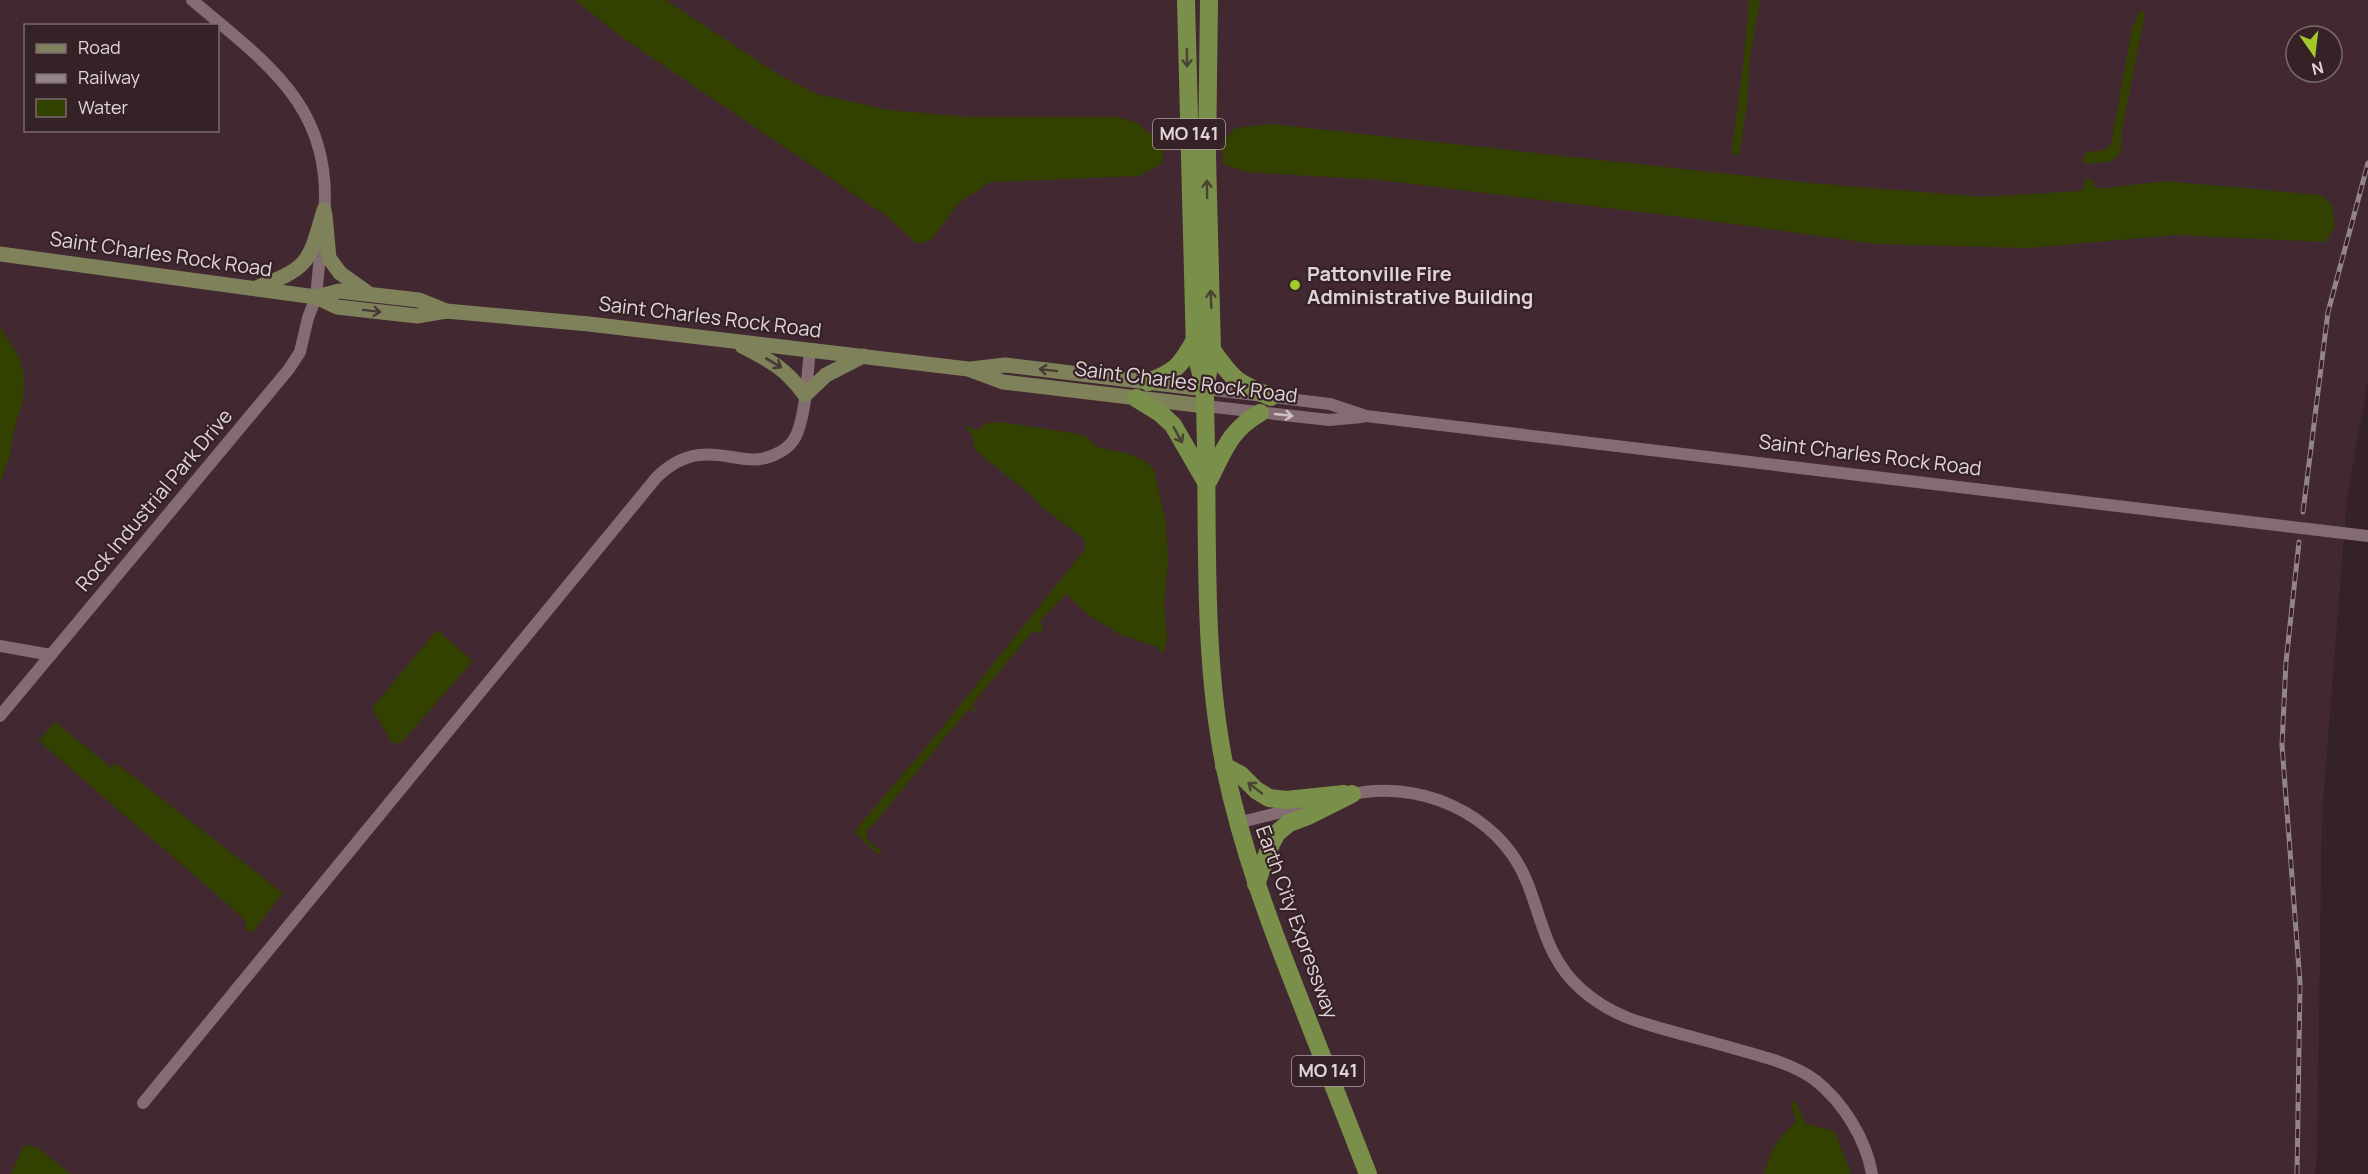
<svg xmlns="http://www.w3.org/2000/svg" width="2368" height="1174" viewBox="0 0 2368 1174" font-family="Manrope,sans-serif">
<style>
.built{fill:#422830;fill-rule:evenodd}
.water{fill:#324100}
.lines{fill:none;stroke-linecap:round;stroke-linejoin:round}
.minor{stroke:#846c73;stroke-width:12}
.major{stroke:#7e815a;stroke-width:15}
.highway{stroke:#7a8f49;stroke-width:18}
.rail-casing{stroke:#938487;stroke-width:5}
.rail{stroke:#352227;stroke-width:3;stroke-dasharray:9;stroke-linecap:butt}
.oneway{stroke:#4a4331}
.oneway2{stroke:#473a34}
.oneway3{stroke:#cebfc3}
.poi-dot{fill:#a2c927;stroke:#352227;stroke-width:2}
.labels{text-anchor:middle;stroke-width:4.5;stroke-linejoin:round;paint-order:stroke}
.shield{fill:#352227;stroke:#ad9fa2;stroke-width:1.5}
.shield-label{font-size:18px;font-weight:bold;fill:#e1d4d7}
.street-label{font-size:20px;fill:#e1d4d7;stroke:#352227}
.poi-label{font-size:20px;font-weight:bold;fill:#e1d4d7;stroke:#352227;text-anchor:start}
</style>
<rect width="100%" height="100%" fill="#352227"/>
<path class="built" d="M0,0H2368V379L2347,498L2322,815L2317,1156L2315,1174H0ZM26,26H218V130H26ZM2296,36H2332V72H2296Z"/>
<g class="water">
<polygon points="575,0 666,0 779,75 817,94 889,110 971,117 1118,117 1138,123 1148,133 1165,137 1162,164 1139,176 990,182 959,203 931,240 917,244 888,217 620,36"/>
<polygon points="1749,0 1760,0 1750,56 1747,106 1739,154 1736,155 1732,154 1732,146 1744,58"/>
<polygon points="2140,10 2145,13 2122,130 2121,151 2114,159 2108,162 2084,164 2083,158 2087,152 2104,150 2111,144 2132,29"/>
<polygon points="1271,124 1811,183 1983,197 2078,191 2083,190 2086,179 2092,179 2095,187 2099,189 2164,181 2321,195 2332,205 2335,226 2326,242 2174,235 2029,248 1876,244 1697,219 1380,180 1247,172 1224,165 1221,143 1235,128"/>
<polygon points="0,327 19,357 24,375 23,400 14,430 10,455 0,484"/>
<polygon points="1002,422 1079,434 1088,438 1097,447 1130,454 1148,463 1154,470 1166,523 1168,562 1164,604 1167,638 1164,651 1161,653 1157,647 1119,634 1087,614 1066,594 1040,621 1043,631 1039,633 1035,631 1032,632 974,702 972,706 978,712 977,713 970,709 966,712 874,824 866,829 867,839 883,853 878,854 855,833 857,828 932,740 1085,549 1085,540 1042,507 1032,496 975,450 973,437 966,428 967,425 976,431 988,423"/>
<polygon points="437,630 473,661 401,743 392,743 372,708"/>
<polygon points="55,722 112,768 116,763 283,893 252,933 246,929 246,922 241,916 39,741"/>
<path d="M1795,1101L1806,1124L1835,1131L1851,1174H1764C1770,1152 1778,1136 1796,1122L1791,1103Z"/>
<polygon points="28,1145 38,1148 71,1174 11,1174 23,1147"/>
</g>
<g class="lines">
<g class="minor">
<path d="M192,0C266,63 334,106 324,217"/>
<polyline points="1205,389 1330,404 1366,416 2368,536"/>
<polyline points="1205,406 1329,420 1362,417"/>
<polyline points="0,646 51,655"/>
<polyline points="0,716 289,369 300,352 308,318 316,297 322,234"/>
<path d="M1345,796C1416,777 1499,812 1527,882C1543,922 1547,960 1582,990C1614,1018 1646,1024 1685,1035C1715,1043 1744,1051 1774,1060C1788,1065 1803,1071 1815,1080C1843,1102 1866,1139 1872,1174"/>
<polyline points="1237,823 1314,804"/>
<path d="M143,1103L656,478C668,466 682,457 699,455C729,451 751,469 780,452C790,447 796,438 799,428C807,403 807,375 810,350"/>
</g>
<g class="major">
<polyline points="325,215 329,258 340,273 368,293"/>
<polyline points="0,254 316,297 337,307 417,316 446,311 589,324 968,369 1003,382 1205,406"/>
<path d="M256,288C273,281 299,273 308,256C316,243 319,225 324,210"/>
<polyline points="316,297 339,291 419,300 446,311"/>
<path d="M742,346C771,361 785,368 805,395L826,375L863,356"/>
<polyline points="971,369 1005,365 1205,389"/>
</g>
<g class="highway">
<polyline points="1186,0 1195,351 1203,381"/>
<path d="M1209,0L1207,157L1212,350L1205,389V406C1209,525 1201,651 1225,768C1242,850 1271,927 1302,1005C1324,1061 1346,1118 1368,1174"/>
<path d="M1212,350C1234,381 1236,382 1271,397"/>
<path d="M1148,382C1176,372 1181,365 1195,340"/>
<polyline points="1136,398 1160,413 1173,425 1206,482"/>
<path d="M1209,480C1224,450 1230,430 1260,413"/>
<polyline points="1224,766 1241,775 1256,790 1269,798 1286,800 1344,794"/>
<polyline points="1256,884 1271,844 1277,833 1289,823 1308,816 1352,794"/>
</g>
<defs>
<g id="rail">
<polyline points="2303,512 2328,312 2368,163"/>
<polyline points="2297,1174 2300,983 2282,745 2286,662 2299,542"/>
</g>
</defs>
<use href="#rail" class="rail-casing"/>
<use href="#rail" class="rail"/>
</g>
<defs><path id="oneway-shaft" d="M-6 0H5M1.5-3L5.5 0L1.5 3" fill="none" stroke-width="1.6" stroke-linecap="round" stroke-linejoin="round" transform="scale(1.5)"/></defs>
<g class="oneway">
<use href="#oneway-shaft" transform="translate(1187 58) rotate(89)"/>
<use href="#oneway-shaft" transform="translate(1207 189) rotate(-91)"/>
<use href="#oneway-shaft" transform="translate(1211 299) rotate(-92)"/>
<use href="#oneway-shaft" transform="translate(1178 435) rotate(61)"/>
<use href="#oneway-shaft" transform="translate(1255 788) rotate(-142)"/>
</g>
<g class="oneway2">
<use href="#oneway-shaft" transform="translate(372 311) rotate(7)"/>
<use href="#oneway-shaft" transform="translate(774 363) rotate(31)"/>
<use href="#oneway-shaft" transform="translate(1048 370) rotate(-173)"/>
</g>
<use class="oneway3" href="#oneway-shaft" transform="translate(1284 415) rotate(6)"/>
<circle class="poi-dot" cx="1295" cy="285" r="6"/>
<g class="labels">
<g class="shield">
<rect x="1153" y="119" width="72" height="30" rx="4.5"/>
<rect x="1292" y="1056" width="72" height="30" rx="4.5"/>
</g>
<g class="shield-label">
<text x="1189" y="140">MO 141</text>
<text x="1328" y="1077">MO 141</text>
</g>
<g class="street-label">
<text transform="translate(161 254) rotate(8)" y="7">Saint Charles Rock Road</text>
<text transform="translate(710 317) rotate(7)" y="7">Saint Charles Rock Road</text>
<text transform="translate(1186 382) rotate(7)" y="7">Saint Charles Rock Road</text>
<text transform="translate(1870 455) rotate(7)" y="7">Saint Charles Rock Road</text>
<text transform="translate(154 500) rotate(-50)" y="7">Rock Industrial Park Drive</text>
<text transform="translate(1297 922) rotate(70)" y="7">Earth City Expressway</text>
</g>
<g class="poi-label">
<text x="1307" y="281">Pattonville Fire<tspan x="1307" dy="23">Administrative Building</tspan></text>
</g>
</g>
<rect x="24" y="24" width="195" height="108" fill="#352227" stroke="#7a696d" stroke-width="1.5"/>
<rect x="36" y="44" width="30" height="9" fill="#7e815a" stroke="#7a696d" stroke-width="1.5"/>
<text x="78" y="54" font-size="18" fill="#e1d4d7">Road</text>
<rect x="36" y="74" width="30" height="9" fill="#938487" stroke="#7a696d" stroke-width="1.5"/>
<text x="78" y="84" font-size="18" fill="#e1d4d7">Railway</text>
<rect x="36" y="99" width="30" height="18" fill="#324100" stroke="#7a696d" stroke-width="1.5"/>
<text x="78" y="114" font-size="18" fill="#e1d4d7">Water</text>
<g transform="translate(2314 54) rotate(166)"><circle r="28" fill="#352227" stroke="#7a696d" stroke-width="1.5"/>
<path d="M0-4.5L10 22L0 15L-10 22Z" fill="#a2c927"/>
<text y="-9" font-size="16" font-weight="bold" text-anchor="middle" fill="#e1d4d7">N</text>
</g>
</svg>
